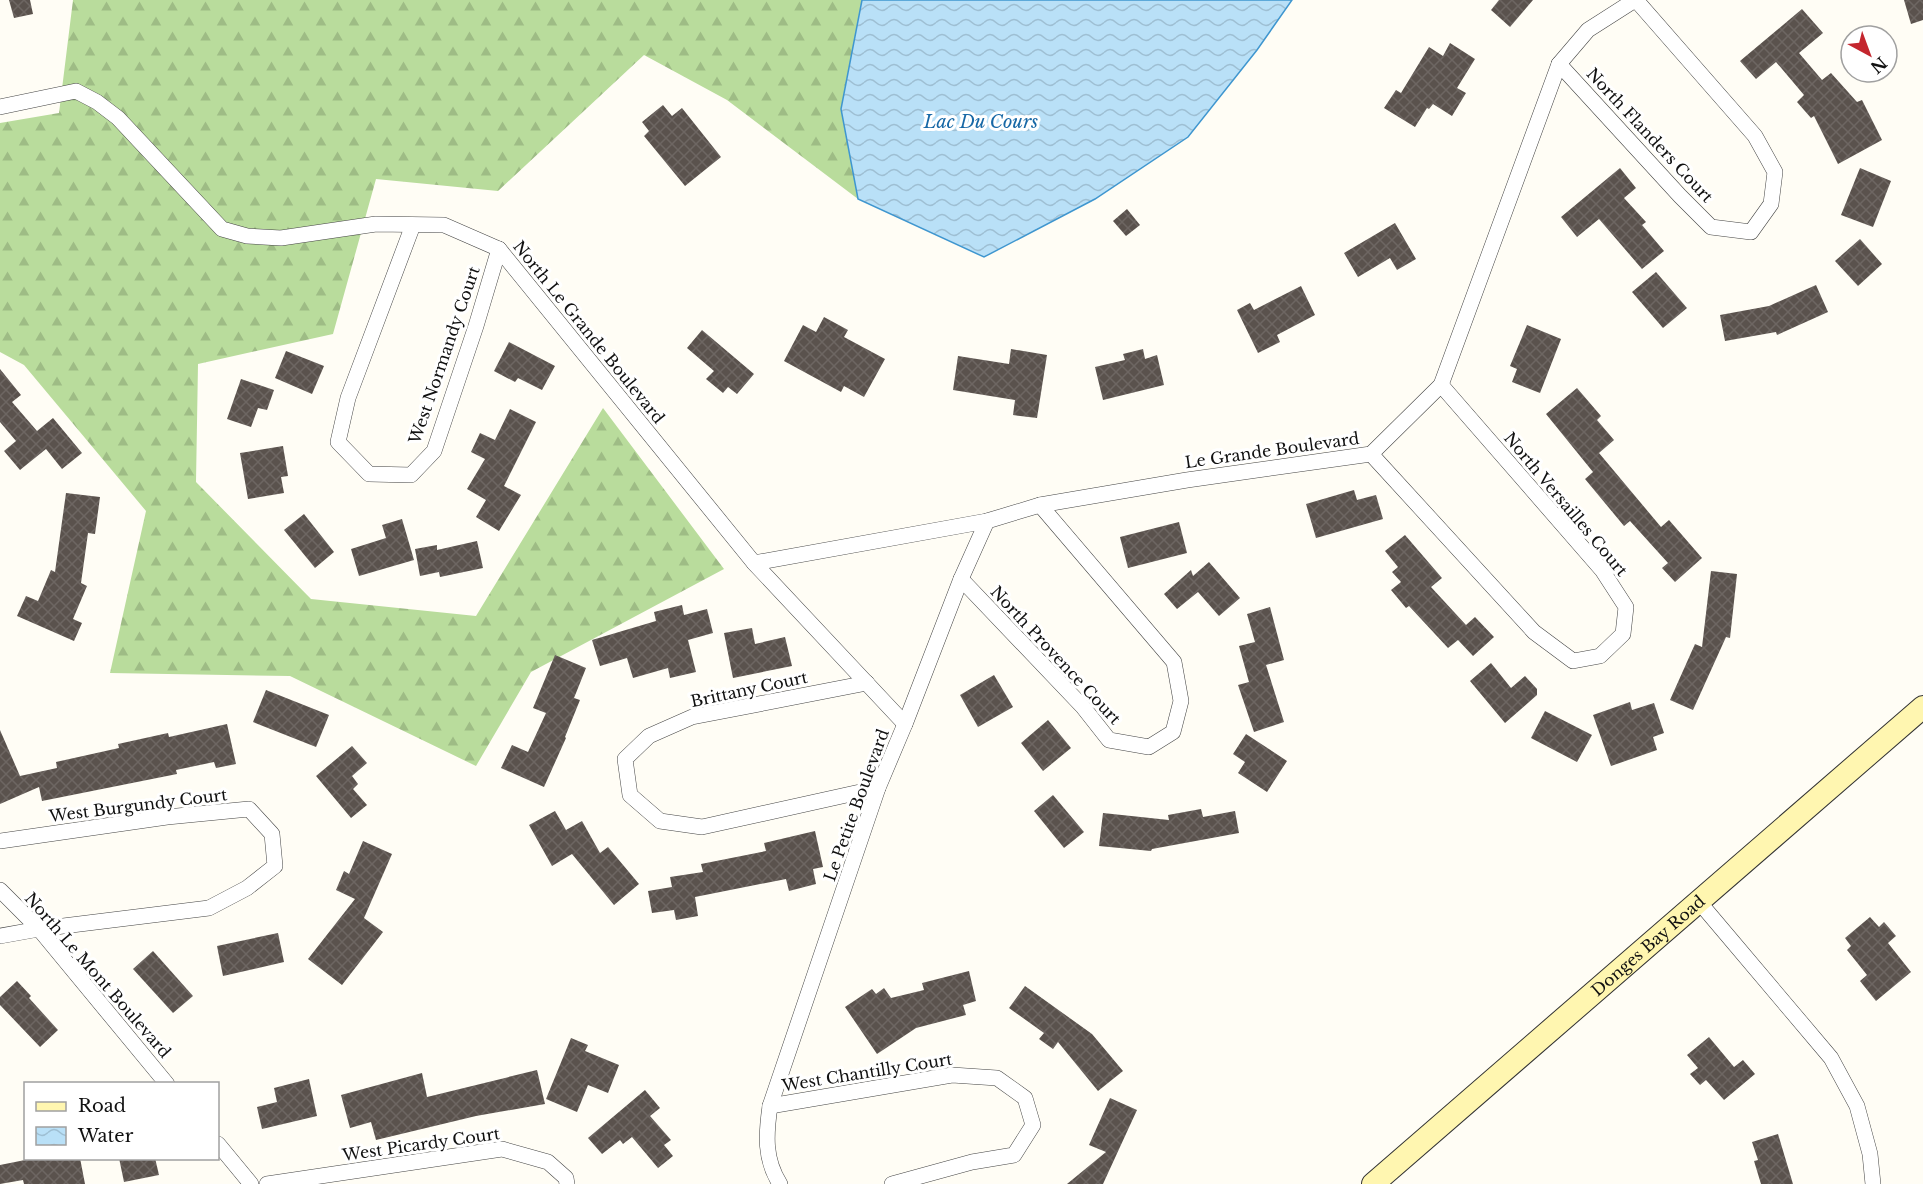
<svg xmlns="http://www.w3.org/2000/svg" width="1923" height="1184" viewBox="0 0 1923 1184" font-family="'Libre Baskerville',serif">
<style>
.forest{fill:url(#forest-firs)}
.water{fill:url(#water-waves);stroke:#3f96cf;stroke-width:1.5}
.building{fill:url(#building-cross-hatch)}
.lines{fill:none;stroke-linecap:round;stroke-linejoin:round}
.street-casing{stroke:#444;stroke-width:16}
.secondary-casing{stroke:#333;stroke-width:24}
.street{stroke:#fff;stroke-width:15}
.secondary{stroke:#fff6b0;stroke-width:22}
.labels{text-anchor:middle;stroke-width:6;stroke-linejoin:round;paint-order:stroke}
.street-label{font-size:16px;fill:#111;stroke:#fff}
.water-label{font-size:18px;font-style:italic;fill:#1768a6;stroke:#fff}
</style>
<defs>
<pattern id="forest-firs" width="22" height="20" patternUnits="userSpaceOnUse" patternTransform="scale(1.5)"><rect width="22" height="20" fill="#b9dc9c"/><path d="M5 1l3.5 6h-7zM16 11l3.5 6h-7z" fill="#9ebc85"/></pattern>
<pattern id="water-waves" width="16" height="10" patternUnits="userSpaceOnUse" patternTransform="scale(1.5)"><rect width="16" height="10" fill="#b9e0f7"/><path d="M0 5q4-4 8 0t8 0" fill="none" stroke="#9ebfd3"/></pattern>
<pattern id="building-cross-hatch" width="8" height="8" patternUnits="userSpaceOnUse" patternTransform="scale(1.5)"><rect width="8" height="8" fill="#5a524d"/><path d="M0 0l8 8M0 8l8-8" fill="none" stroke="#6d6662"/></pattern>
</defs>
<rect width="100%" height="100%" fill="#fffdf5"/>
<polygon class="forest" points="73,0 862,0 841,109 858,199 727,100 644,55 498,191 376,179 333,334 198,364 196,482 311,599 476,616 603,408 724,569 531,672 476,766 290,676 110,673 146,511 24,365 0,352 0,123 59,113"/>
<polygon class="water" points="862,0 1292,0 1257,50 1188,137 1095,199 984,257 858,199 841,109"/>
<g class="building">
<polygon points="9,0 30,0 33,14 14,18"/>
<polygon points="1499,0 1533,0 1510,27 1491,10"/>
<polygon points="1904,0 1923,0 1923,20 1911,24"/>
<polygon points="1802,9 1823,33 1799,53 1822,80 1831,73 1857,102 1862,100 1882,140 1838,164 1814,116 1811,118 1797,102 1804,95 1776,62 1756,79 1740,61"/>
<polygon points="1450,43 1475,59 1457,88 1466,93 1452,116 1433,104 1429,109 1427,108 1415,127 1384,108 1396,90 1401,93 1429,47 1443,56"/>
<polygon points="663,105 672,116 682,108 721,157 685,186 644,136 649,131 642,122"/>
<polygon points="1620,168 1636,188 1624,198 1646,222 1642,225 1664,251 1642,269 1599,219 1577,237 1561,217"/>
<polygon points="1860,168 1891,181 1873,227 1841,215"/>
<polygon points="1127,209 1140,225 1126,236 1113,221"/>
<polygon points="1395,223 1416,259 1397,270 1390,258 1358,277 1344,253"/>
<polygon points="1860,239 1882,264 1858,286 1835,261"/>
<polygon points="1656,272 1687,308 1663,328 1632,292"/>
<polygon points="1816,285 1828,312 1777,335 1776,332 1725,341 1720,315 1769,306"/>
<polygon points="1301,286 1315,315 1277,335 1280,342 1258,353 1237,310 1250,303 1254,310"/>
<polygon points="824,317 848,330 844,337 885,359 864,397 844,386 841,392 784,361 803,325 816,332"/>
<polygon points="1527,325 1561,339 1540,393 1512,382 1517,369 1510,366"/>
<polygon points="702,330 754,374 737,394 728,387 723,393 706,379 714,371 687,348"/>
<polygon points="509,342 555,366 542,390 518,378 515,382 494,371"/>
<polygon points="1011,349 1047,355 1037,418 1013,415 1015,400 953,390 958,356 1009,364"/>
<polygon points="1143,349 1145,359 1157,355 1164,385 1103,400 1095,367 1125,360 1123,354"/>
<polygon points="286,351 324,366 312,394 275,378"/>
<polygon points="0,369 21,395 12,402 37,431 53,418 82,453 62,469 46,449 20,470 4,451 16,441 0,422"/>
<polygon points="241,379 274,390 267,410 258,408 251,427 227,419"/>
<polygon points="1577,388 1601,416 1597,420 1614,440 1599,453 1661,527 1669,520 1702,558 1675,582 1662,568 1668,563 1630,521 1624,526 1585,479 1593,472 1546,414"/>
<polygon points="510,409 536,422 504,486 521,495 499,531 476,517 486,500 467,489 485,459 471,452 480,433 495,440"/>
<polygon points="283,446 288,476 281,477 284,493 248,499 240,453"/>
<polygon points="1354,490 1357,500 1376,495 1383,519 1316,538 1306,504"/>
<polygon points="66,493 100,497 95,534 88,533 81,583 87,586 73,619 82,623 74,641 17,616 26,596 38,601 51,570 55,572"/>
<polygon points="304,514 334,552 315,568 284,530"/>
<polygon points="402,519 414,560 359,576 351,549 386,538 382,525"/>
<polygon points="1179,522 1187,553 1128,568 1120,537"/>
<polygon points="1405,535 1442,578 1431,587 1466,625 1475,617 1494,637 1473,656 1458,640 1448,648 1409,606 1406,608 1391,590 1401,582 1392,572 1398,567 1385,551"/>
<polygon points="477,541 483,568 440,577 439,572 420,576 415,549 437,545 437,550"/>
<polygon points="1209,562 1240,598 1219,616 1198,592 1177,609 1164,594 1191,570 1193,576"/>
<polygon points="1711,571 1737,574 1730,638 1726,637 1693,710 1670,700 1695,644 1702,647"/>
<polygon points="682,605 684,615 707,609 713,633 688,640 696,672 670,678 668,668 633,678 627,658 600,666 592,640 656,621 654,612"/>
<polygon points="1270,607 1284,660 1266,665 1284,722 1254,732 1238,685 1249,682 1239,646 1255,642 1247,614"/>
<polygon points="752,628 755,644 785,637 792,666 733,678 724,633"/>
<polygon points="555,655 586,668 574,698 580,700 565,737 566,738 544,787 501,768 512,745 528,752 546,713 533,708"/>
<polygon points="1491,663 1511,688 1525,676 1537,689 1537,695 1505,723 1470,681"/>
<polygon points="994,675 1013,707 978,727 960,695"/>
<polygon points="266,690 329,715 316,747 253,722"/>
<polygon points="1630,702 1632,710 1654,703 1664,733 1653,737 1657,750 1611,766 1593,715"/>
<polygon points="1545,711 1592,735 1577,762 1531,738"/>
<polygon points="1048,720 1071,748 1043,771 1021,743"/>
<polygon points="227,724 236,764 216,768 214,762 176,770 177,774 42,801 39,787 0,804 0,730 20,776 57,768 56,762 119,748 118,744 168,733 169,737"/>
<polygon points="1246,734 1287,761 1267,792 1238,773 1245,762 1233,754"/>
<polygon points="352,746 367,763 352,776 358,784 353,789 367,805 351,818 316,776"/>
<polygon points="1053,795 1084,832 1064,848 1034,811"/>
<polygon points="1201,809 1203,817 1235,811 1239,833 1152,849 1151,851 1099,846 1103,813 1169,820 1168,815"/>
<polygon points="555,811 566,830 582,821 600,853 608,847 639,884 614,905 572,854 552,866 529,825"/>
<polygon points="815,831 823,867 813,869 816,884 789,891 786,879 695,897 698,916 676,920 674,910 652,913 648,891 672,887 670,877 703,872 701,864 766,851 764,843"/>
<polygon points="363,841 392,854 364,918 383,932 342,985 308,959 355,899 336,890 344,871 349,874"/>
<polygon points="1870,917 1879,927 1884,922 1896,936 1888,943 1911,972 1876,1001 1860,981 1867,975 1847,950 1851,946 1845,938"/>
<polygon points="278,933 284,962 223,976 217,946"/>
<polygon points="153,951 193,996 173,1013 133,969"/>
<polygon points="969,971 976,1001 963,1005 966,1015 916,1028 877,1054 845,1007 872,989 876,994 884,988 891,998 924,990 922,983"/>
<polygon points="17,981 31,996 29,998 58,1030 40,1047 0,1005 0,997"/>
<polygon points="1025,986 1092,1034 1123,1071 1098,1091 1058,1042 1053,1049 1039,1039 1044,1033 1009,1008"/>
<polygon points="1709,1037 1734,1067 1743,1060 1755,1074 1724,1100 1706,1080 1700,1085 1690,1074 1698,1068 1687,1055"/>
<polygon points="571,1038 588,1045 585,1051 619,1065 608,1093 588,1085 577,1112 546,1099"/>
<polygon points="537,1070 545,1104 476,1116 376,1140 371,1122 350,1128 341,1095 422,1073 427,1097"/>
<polygon points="309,1079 317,1116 262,1129 257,1107 277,1102 274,1088"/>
<polygon points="645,1090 660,1108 650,1116 671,1140 664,1145 673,1156 658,1168 632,1137 623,1144 620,1140 602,1154 588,1138"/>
<polygon points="1110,1098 1137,1110 1103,1184 1067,1184 1106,1152 1089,1145"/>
<polygon points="1778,1134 1793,1184 1761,1184 1754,1161 1758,1160 1752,1142"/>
<polygon points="35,1158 80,1158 85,1184 24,1184 23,1180 0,1184 0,1165"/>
<polygon points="119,1158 155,1158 159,1175 124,1182"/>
</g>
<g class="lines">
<defs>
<g id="street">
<polyline points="1559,64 1680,196 1711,227 1751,232 1771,204 1775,172 1755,136 1636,0"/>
<polyline points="0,107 76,91 97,102 118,118 222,229 247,236 281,238 376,224 444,225 499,249 754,563 905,724"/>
<polyline points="413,225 348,398 338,442 369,474 411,475 434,451 476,326 499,249"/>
<polyline points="1371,454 1534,632 1573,661 1600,656 1623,634 1626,607 1602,570 1441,385"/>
<polyline points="754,563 987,521 1040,505 1187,480 1371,454 1441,385 1559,64 1588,30 1635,0"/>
<polyline points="961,579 1083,707 1109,740 1149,747 1173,732 1181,701 1174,662 1040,505"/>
<polyline points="867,683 692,717 649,736 625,759 630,795 660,821 702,827 878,788"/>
<polyline points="0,841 167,817 249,809 272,834 275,866 247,888 209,908 39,929 0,936"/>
<polyline points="0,890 39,929 167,1084"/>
<polyline points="1700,903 1831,1058 1857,1106 1870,1154 1873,1184"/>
<polyline points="770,1106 952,1075 997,1078 1025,1098 1033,1125 1014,1155 972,1162 892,1184"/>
<polyline points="218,1144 251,1184"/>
<polyline points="267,1184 502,1149 548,1162 566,1178 567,1184"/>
<path d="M780,1184C764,1159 766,1134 770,1106L878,788L905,724L961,579L987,521"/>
</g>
<g id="secondary">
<path id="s1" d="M1373,1184L1923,707"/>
</g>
</defs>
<use href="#street" class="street-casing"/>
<use href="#secondary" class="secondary-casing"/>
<use href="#street" class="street"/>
<use href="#secondary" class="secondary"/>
</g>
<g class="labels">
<g class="street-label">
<text transform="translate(1650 135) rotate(47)" y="6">North Flanders Court</text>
<text transform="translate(589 332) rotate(51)" y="6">North Le Grande Boulevard</text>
<text transform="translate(444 355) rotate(-71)" y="6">West Normandy Court</text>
<text transform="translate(1272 450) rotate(-8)" y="6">Le Grande Boulevard</text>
<text transform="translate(1566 504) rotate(50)" y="6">North Versailles Court</text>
<text transform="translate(1056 655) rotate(47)" y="6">North Provence Court</text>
<text transform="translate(749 689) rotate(-12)" y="6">Brittany Court</text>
<text transform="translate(138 805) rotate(-7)" y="6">West Burgundy Court</text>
<text transform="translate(856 805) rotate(-70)" y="6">Le Petite Boulevard</text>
<text dy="6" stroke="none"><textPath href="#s1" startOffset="364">Donges Bay Road</textPath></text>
<text transform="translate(98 975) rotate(49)" y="6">North Le Mont Boulevard</text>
<text transform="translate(867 1072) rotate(-9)" y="6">West Chantilly Court</text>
<text transform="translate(421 1144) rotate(-8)" y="6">West Picardy Court</text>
</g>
<g class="water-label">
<text x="981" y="128">Lac Du Cours</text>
</g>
</g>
<rect x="24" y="1082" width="195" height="78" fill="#ffffff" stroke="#a0a0a0" stroke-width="1.5"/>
<rect x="36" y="1102" width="30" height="9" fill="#fff6b0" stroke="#a0a0a0" stroke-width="1.5"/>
<text x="78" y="1112" font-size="18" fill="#111111">Road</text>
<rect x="36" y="1127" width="30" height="18" fill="url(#water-waves)" stroke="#a0a0a0" stroke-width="1.5"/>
<text x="78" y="1142" font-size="18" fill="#111111">Water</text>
<g transform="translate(1869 54) rotate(139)"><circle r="28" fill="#ffffff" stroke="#a0a0a0" stroke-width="1.5"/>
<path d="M0-4.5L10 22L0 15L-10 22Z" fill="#c4262e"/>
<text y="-9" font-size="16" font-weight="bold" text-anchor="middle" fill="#111111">N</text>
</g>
</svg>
